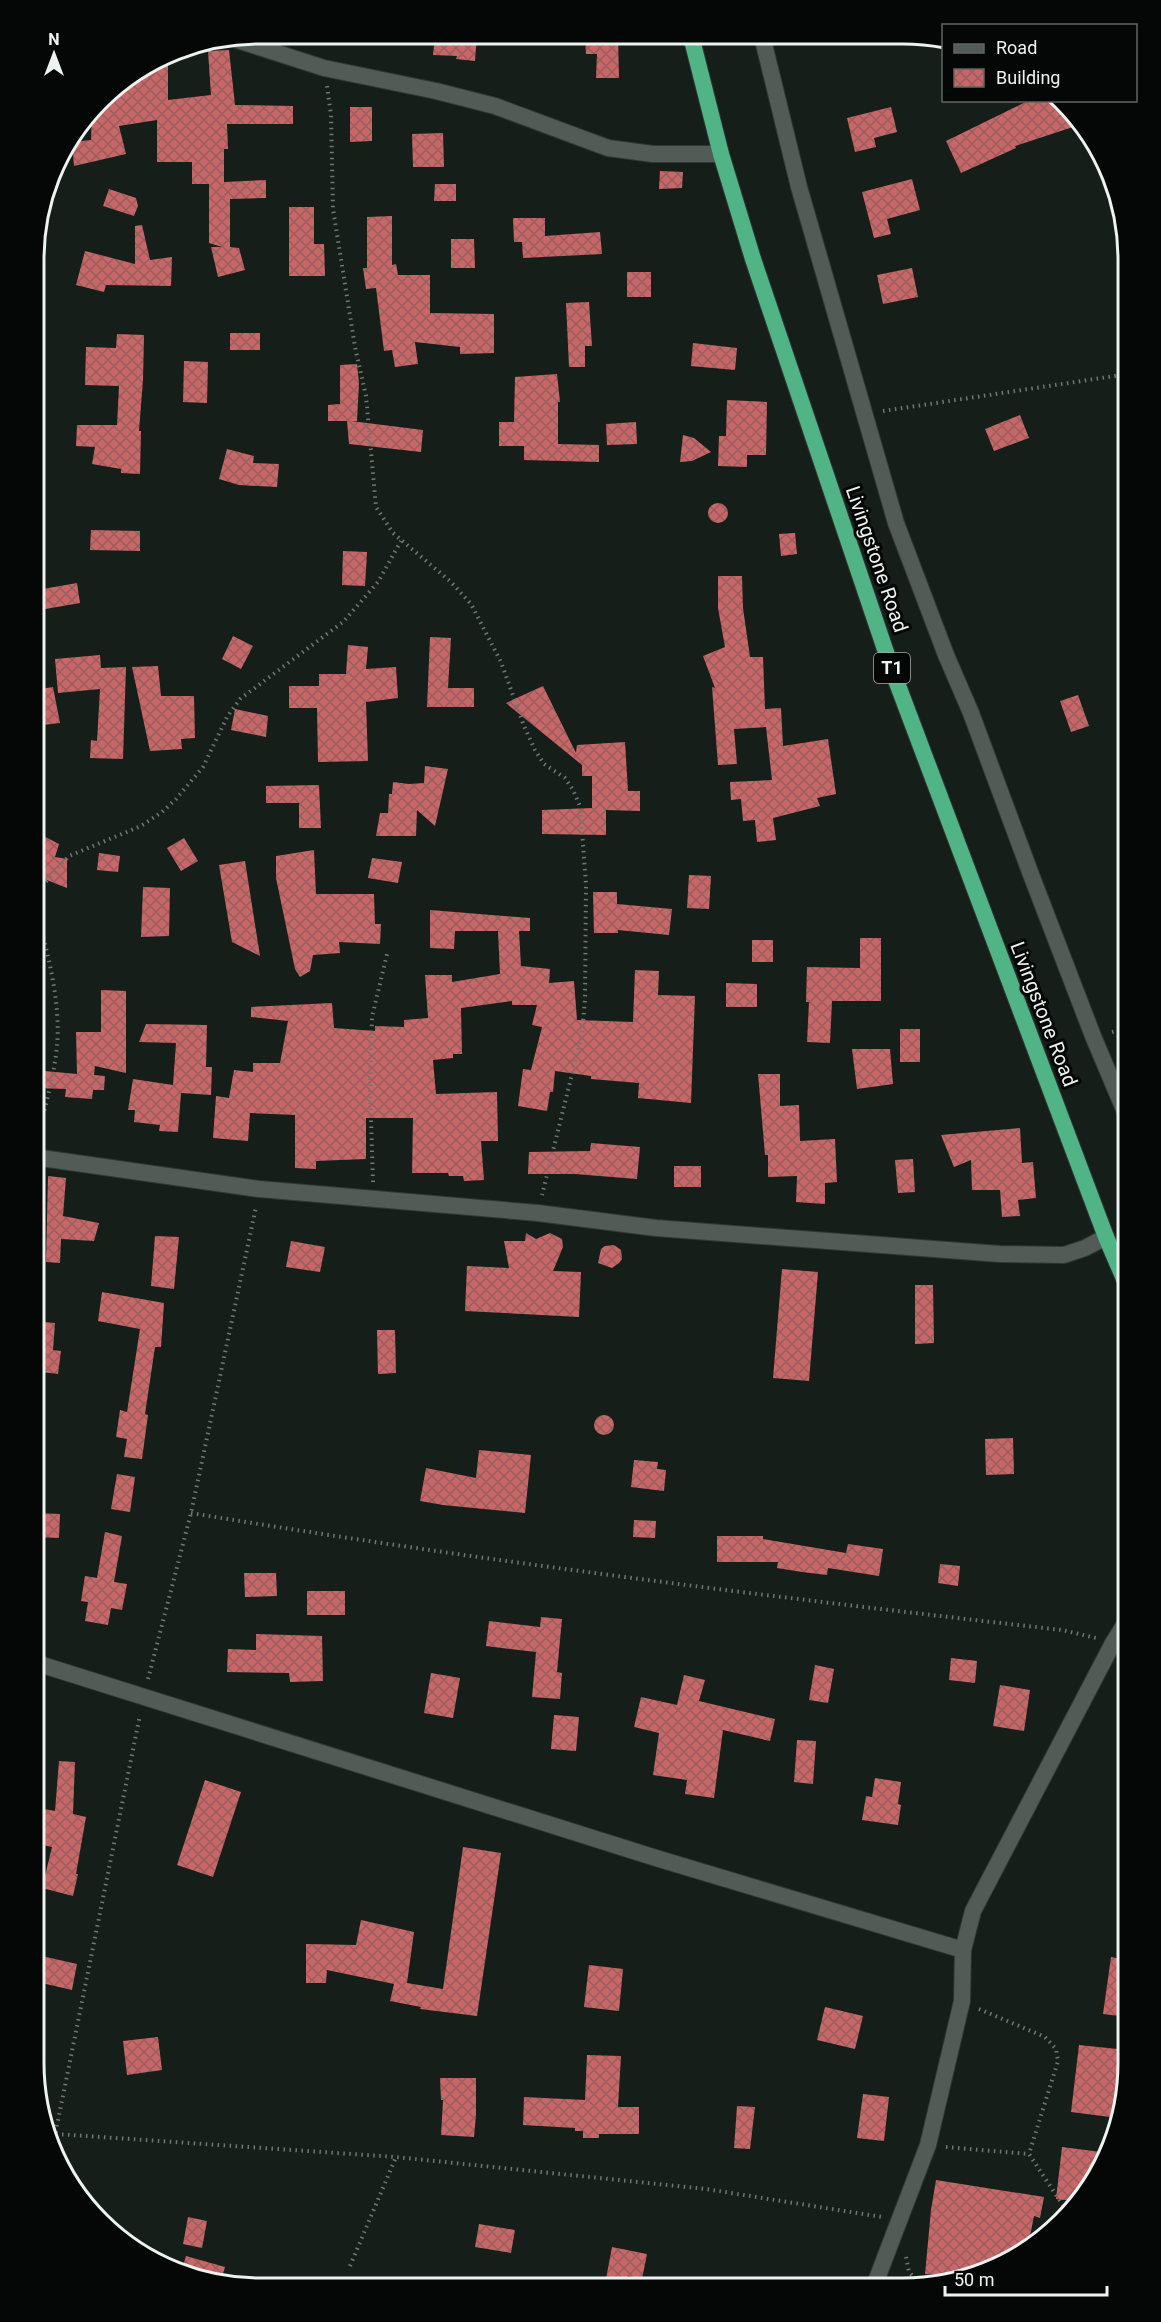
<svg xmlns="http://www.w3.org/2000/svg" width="1161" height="2322" viewBox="0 0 1161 2322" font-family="Roboto,sans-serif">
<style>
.building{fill:url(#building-cross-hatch)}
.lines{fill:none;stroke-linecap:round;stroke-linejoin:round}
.minor-casing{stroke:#323734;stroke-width:18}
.trunk-casing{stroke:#323734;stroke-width:18}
.path{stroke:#717874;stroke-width:4;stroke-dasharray:1.5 4.5;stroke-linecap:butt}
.minor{stroke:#525b56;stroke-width:16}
.trunk{stroke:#50b487;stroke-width:16}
.labels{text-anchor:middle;stroke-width:6;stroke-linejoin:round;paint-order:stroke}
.shield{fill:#050706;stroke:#a7acaa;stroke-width:1.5}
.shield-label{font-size:18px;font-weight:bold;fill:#edf3f0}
.street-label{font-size:20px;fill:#edf3f0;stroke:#050706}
.rim{fill:none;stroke:#edf3f0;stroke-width:3}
</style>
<defs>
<pattern id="building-cross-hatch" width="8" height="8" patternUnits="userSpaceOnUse" patternTransform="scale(1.5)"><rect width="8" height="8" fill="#c76767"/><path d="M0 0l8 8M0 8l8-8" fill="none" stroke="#9a5c5c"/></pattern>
</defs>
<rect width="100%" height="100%" fill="#161e1a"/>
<g class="building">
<polygon points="435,34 477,34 475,61 456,59 457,56 433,55"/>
<polygon points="585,35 618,35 619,78 596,78 597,54 586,54"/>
<polygon points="229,50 235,105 293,106 293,124 227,124 228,149 224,149 224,182 266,180 266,198 230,199 230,247 239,248 245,270 218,277 211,247 222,247 209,243 209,184 192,184 192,162 157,162 157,120 119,126 126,154 74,166 72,142 91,140 92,113 110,89 148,65 168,65 168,100 211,95 208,51"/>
<polygon points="1030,100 1061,100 1082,124 1015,146 1016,148 961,173 946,141"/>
<polygon points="350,107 372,107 372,141 350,142"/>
<polygon points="891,107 897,132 874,138 876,147 855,152 847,118"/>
<polygon points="443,133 444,167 413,167 412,134"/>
<polygon points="660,171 683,172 682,188 659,189"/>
<polygon points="912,179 920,210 887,219 891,234 874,238 862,192"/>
<polygon points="435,184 456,184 456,201 434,201"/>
<polygon points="109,189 136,198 138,206 134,216 103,206"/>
<polygon points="289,207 314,207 314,244 324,244 325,276 289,276"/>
<polygon points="392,216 392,265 396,264 398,275 430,275 430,313 494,314 494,353 460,354 460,347 415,342 418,364 395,367 392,350 384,351 376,288 366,289 363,268 367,268 367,217"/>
<polygon points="513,218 545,218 545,236 600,232 602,254 523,258 522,242 514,242"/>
<polygon points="142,225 150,260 172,257 171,286 106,285 104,292 76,285 85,251 135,264 135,226"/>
<polygon points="451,239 474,239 475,268 451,268"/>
<polygon points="912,268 918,297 883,304 877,275"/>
<rect x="627" y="272" width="24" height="25"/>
<polygon points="589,302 592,346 585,346 585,367 569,367 566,303"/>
<rect x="230" y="333" width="30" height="17"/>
<polygon points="117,334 144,335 143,380 139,431 141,431 140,474 121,473 121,469 92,464 95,447 76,446 77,425 117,425 119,386 85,385 86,347 116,348"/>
<polygon points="693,343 737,348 735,370 691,366"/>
<polygon points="184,361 208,362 207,403 183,402"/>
<polygon points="357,364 359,383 357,421 351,421 423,430 421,452 349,444 347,421 328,421 328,405 340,404 340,365"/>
<polygon points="557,374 560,402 558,402 558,444 599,445 599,462 524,460 524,446 499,446 499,422 514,422 515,377"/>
<polygon points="727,400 767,402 766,455 747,455 747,467 718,466 719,436 726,436"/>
<polygon points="1020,415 1029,438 994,451 985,429"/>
<polygon points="636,422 637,444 607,445 606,424"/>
<polygon points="683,435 694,438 711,452 692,461 680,462"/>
<polygon points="227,449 254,456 253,463 279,464 277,487 239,485 219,479"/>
<circle cx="718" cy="513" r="10"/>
<polygon points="91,530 140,531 140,551 90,550"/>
<polygon points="795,533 797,554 781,556 779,534"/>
<polygon points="343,551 367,552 365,586 342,585"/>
<polygon points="718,576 742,576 743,608 750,657 763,657 765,709 781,708 783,746 828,739 836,794 817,798 820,806 773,818 776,840 757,842 755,820 743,821 741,799 731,800 730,782 772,780 766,727 734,729 737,764 718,765 712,687 715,688 703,656 725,647 718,608"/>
<polygon points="77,583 80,603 40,610 37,590"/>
<polygon points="233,636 253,646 241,669 222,659"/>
<polygon points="430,637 451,638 448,688 474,688 474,707 427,707"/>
<polygon points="348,645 368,647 366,669 396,667 398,698 366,702 368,761 318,762 317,708 289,708 289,686 319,686 319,674 346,674"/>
<polygon points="100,655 101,668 126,667 123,759 90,758 91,740 97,741 100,689 58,693 55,659"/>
<polygon points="158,666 161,696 194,696 195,738 181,739 182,749 150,751 132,667"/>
<polygon points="543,686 576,753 577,745 625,742 628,791 640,791 640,811 606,810 606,835 542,834 542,810 592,808 592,776 582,776 582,765 506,703"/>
<polygon points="53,687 60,723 34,726 34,690"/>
<polygon points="1078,695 1089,726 1071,732 1060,701"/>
<polygon points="235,709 268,716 266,737 231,730"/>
<polygon points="425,766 448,769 435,826 417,810 416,836 376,836 380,813 388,813 389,794 392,794 393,782 409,784 424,783"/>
<polygon points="319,785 321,828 299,828 299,803 266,803 266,786"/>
<polygon points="34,831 59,844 55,857 67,859 67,888 34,875"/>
<polygon points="184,838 198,861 181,871 167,848"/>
<polygon points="314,850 316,894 374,894 375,924 381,924 380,944 339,942 340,953 313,955 310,971 300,977 295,969 276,878 276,856"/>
<polygon points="99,853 120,856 118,872 97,870"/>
<polygon points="372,858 402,862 398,883 368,878"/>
<polygon points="245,861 260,956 232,942 219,865"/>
<polygon points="689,875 711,876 709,909 687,908"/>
<polygon points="143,887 170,888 169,936 141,937"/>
<polygon points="593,892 617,892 617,904 672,909 669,935 618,930 618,933 594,933"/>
<polygon points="430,910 530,918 530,931 519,931 521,966 550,969 549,983 574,981 577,1020 633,1022 635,970 659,971 658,995 695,996 691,1103 638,1098 639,1083 591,1079 591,1076 555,1071 553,1092 550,1092 547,1111 518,1106 523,1069 531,1070 542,1027 532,1025 537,1005 512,1005 512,1001 461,1008 462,1054 453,1054 453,1058 433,1060 436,1094 497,1092 498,1141 481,1141 484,1180 464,1181 463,1176 449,1176 448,1173 412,1173 413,1118 366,1118 366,1159 316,1161 316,1169 295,1168 295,1115 250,1113 248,1141 213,1138 216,1096 229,1098 234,1070 253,1072 253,1063 280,1063 288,1021 251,1017 251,1007 332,1003 334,1028 375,1031 375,1026 404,1027 404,1020 428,1018 425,975 452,975 452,982 500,974 498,931 455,931 454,949 430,948"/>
<polygon points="860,938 881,938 881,1001 832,1001 830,1043 807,1042 809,1002 806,1002 807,967 860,968"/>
<rect x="752" y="940" width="21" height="22"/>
<polygon points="726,983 757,984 757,1007 726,1007"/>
<polygon points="101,990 126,991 126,1073 95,1066 94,1075 105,1076 104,1090 93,1090 92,1099 65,1097 66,1089 34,1088 34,1070 77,1074 76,1032 101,1032"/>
<polygon points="146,1024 207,1025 206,1067 212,1067 211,1095 181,1093 178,1132 159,1131 160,1125 134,1122 135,1110 128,1110 133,1079 173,1085 176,1043 139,1042"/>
<rect x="900" y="1029" width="20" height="33"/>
<polygon points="852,1049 890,1049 893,1084 857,1089"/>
<polygon points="758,1074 780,1074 780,1106 799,1105 800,1141 835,1139 837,1182 825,1183 825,1204 796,1202 797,1176 768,1177 768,1155 765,1155"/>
<polygon points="1020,1128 1022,1163 1033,1162 1036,1198 1018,1200 1020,1216 1002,1217 1000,1190 972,1190 971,1160 954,1167 941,1135"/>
<polygon points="591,1143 640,1147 637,1179 575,1174 528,1174 529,1152 590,1151"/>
<polygon points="913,1159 915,1192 898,1193 895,1160"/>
<rect x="674" y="1166" width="27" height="21"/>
<polygon points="48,1176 66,1178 63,1216 99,1223 94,1241 61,1239 60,1263 46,1262"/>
<polygon points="526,1233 536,1239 550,1233 562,1239 563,1247 553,1271 581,1272 579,1317 465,1311 467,1266 509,1268 504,1241 525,1241"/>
<polygon points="155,1236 179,1237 174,1289 151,1286"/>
<polygon points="291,1241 325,1247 320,1272 286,1267"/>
<polygon points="614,1245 621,1250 622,1259 619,1263 612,1268 598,1263 601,1249 605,1246"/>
<polygon points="782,1269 818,1272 809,1381 773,1378"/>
<polygon points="915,1285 933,1285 934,1343 915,1344"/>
<polygon points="102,1292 164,1303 161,1347 155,1347 145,1414 148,1415 142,1459 124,1457 127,1439 116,1437 120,1410 127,1412 140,1329 98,1321"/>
<polygon points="34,1321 55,1323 53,1350 61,1351 58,1374 34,1371"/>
<polygon points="377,1330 395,1330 396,1373 378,1374"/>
<circle cx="604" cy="1425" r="10"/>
<polygon points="1013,1438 1014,1474 986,1475 985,1439"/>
<polygon points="479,1450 531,1455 525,1513 443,1505 420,1501 426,1468 476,1478"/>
<polygon points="634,1460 658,1462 657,1469 666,1470 664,1491 631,1487"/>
<polygon points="117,1474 135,1477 130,1512 111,1509"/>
<polygon points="34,1513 60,1514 59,1538 34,1537"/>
<polygon points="634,1520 656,1521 655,1538 633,1537"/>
<polygon points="105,1532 122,1536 114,1582 127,1584 122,1610 111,1608 108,1625 85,1621 88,1602 81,1601 85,1576 97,1578"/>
<polygon points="717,1536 763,1536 763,1539 846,1553 848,1544 883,1549 879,1576 828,1568 827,1575 802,1572 777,1568 778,1562 717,1562"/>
<polygon points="940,1564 960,1566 958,1586 938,1583"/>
<polygon points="244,1573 276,1573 277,1596 245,1597"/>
<rect x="307" y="1591" width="38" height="24"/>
<polygon points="541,1617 562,1619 557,1672 562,1673 560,1699 532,1697 536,1652 486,1646 489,1621 540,1627"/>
<polygon points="256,1634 322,1636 323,1681 290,1682 289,1673 227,1672 228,1649 256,1650"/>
<polygon points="951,1658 977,1661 975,1683 949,1680"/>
<polygon points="815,1665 834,1669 828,1703 809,1700"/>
<polygon points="431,1673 460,1678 453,1718 424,1713"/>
<polygon points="684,1675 705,1680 699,1701 775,1719 770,1741 723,1730 714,1798 685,1794 687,1780 653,1775 659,1733 634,1727 641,1697 677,1705"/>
<polygon points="1000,1685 1030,1690 1024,1731 993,1726"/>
<polygon points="554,1715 579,1717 576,1751 551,1749"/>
<polygon points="797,1740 816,1741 813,1784 794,1782"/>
<polygon points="59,1761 75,1762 73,1814 86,1817 76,1874 78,1874 73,1896 42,1888 52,1847 37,1844 44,1809 55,1811"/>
<polygon points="875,1778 901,1782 898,1804 901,1805 898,1825 862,1820 866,1796 872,1797"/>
<polygon points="205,1780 241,1792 213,1877 177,1865"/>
<polygon points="463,1847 501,1853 477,2016 420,2009 421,2007 390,2001 394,1984 327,1970 326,1983 306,1983 306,1944 356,1945 361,1920 414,1932 407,1983 443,1989"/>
<polygon points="33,1954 77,1964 72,1990 33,1981"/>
<polygon points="1111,1957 1128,1960 1128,2017 1103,2014"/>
<polygon points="589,1965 623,1969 619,2011 584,2007"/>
<polygon points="825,2007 863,2016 855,2049 817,2040"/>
<polygon points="158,2037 162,2070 127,2075 123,2041"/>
<polygon points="1079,2045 1127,2050 1118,2118 1071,2112"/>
<polygon points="587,2055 621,2056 618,2107 639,2107 639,2134 599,2134 599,2138 583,2138 583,2131 575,2131 575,2128 523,2125 524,2097 585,2100"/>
<polygon points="440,2078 476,2078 476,2115 474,2137 441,2135 443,2100 441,2100"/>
<polygon points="863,2094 889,2097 884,2141 857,2138"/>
<polygon points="737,2106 755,2107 750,2149 734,2148"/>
<polygon points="1062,2147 1109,2153 1081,2202 1056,2199"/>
<polygon points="936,2180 1044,2197 1040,2218 1034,2216 1027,2251 975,2277 967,2278 925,2274 931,2210"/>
<polygon points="188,2217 207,2221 202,2248 183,2244"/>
<polygon points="479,2224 515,2230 511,2253 475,2247"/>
<polygon points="612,2247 647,2254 642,2279 628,2276 625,2287 605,2284"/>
<polygon points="186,2256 225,2267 220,2284 181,2273"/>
</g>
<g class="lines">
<defs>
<g id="minor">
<polyline points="762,36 799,187 896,523 946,655 971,713 1030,872 1093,1036 1128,1119"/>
<polyline points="231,38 324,68 436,91 495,106 608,148 653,154 721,154"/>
<polyline points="34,1157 259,1189 538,1213 656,1228 1000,1254 1064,1255 1085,1248 1106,1237"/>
<polyline points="33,1662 656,1858 963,1950"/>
<polyline points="873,2289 928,2145 962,2001 963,1950 973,1911 1113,1643 1128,1619"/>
</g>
<polyline id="trunk" points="691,36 721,154 753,259 891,667 1106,1237 1128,1288"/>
</defs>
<use href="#minor" class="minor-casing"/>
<use href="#trunk" class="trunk-casing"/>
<g class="path">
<polyline points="327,86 331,115 333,209 355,347 366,396 376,507 393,533 451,582 471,604 501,662 524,726 535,750 544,764 565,778 573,790 580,806 586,884 585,999 582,1034 542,1195"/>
<polyline points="35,283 41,209"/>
<polyline points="883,411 1128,374"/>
<polyline points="34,895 69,856 141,826 162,812 176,799 203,767 227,717 240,699 343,622 378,582 401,541"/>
<path d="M34,909C48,948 61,1005 57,1046C54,1077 44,1110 37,1141"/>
<polyline points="1112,1032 1128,1028"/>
<polyline points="373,1182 370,1089 372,1017 388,950"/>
<path d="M191,1513C480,1561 771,1597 1062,1630L1096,1638"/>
<polyline points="148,1679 191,1513 256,1207"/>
<polyline points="979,2009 1045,2037 1056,2049 1058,2061 1029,2154"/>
<polyline points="56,2134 396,2157 706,2189 882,2217"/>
<polyline points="946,2147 1029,2154 1068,2213"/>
<polyline points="52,2150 140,1715"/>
<polyline points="906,2257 909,2272 922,2286"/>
<polyline points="350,2266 396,2157"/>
</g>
<use href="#minor" class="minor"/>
<use href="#trunk" class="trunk"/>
</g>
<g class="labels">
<rect class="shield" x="874" y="653" width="36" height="30" rx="4.5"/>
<g class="shield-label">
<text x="892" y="674">T1</text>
</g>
<g class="street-label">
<text transform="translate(877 559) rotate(71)" y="7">Livingstone Road</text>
<text transform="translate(1044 1014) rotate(69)" y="7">Livingstone Road</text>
</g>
</g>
<path d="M0 0H1161V2322H0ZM259 44H903A215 215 0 0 1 1118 259V2063A215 215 0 0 1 903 2278H259A215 215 0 0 1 44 2063V259A215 215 0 0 1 259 44Z" fill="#050706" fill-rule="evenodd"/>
<path class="rim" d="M259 44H903A215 215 0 0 1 1118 259V2063A215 215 0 0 1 903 2278H259A215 215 0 0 1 44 2063V259A215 215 0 0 1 259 44Z"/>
<rect x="942" y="24" width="195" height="78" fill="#050706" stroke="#626564" stroke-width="1.5"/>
<rect x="954" y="44" width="30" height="9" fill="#525b56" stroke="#626564" stroke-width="1.5"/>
<text x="996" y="54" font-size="18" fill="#edf3f0">Road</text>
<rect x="954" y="69" width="30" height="18" fill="url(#building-cross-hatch)" stroke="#626564" stroke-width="1.5"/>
<text x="996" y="84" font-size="18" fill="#edf3f0">Building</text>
<g transform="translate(54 54)" stroke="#050706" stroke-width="4.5" paint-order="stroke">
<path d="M0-4.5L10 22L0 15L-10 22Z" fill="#edf3f0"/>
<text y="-9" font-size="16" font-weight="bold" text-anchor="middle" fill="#edf3f0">N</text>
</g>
<path d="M945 2286v9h162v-9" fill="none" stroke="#edf3f0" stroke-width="3"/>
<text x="954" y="2286" font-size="18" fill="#edf3f0" stroke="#050706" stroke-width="4.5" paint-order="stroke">50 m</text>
</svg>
